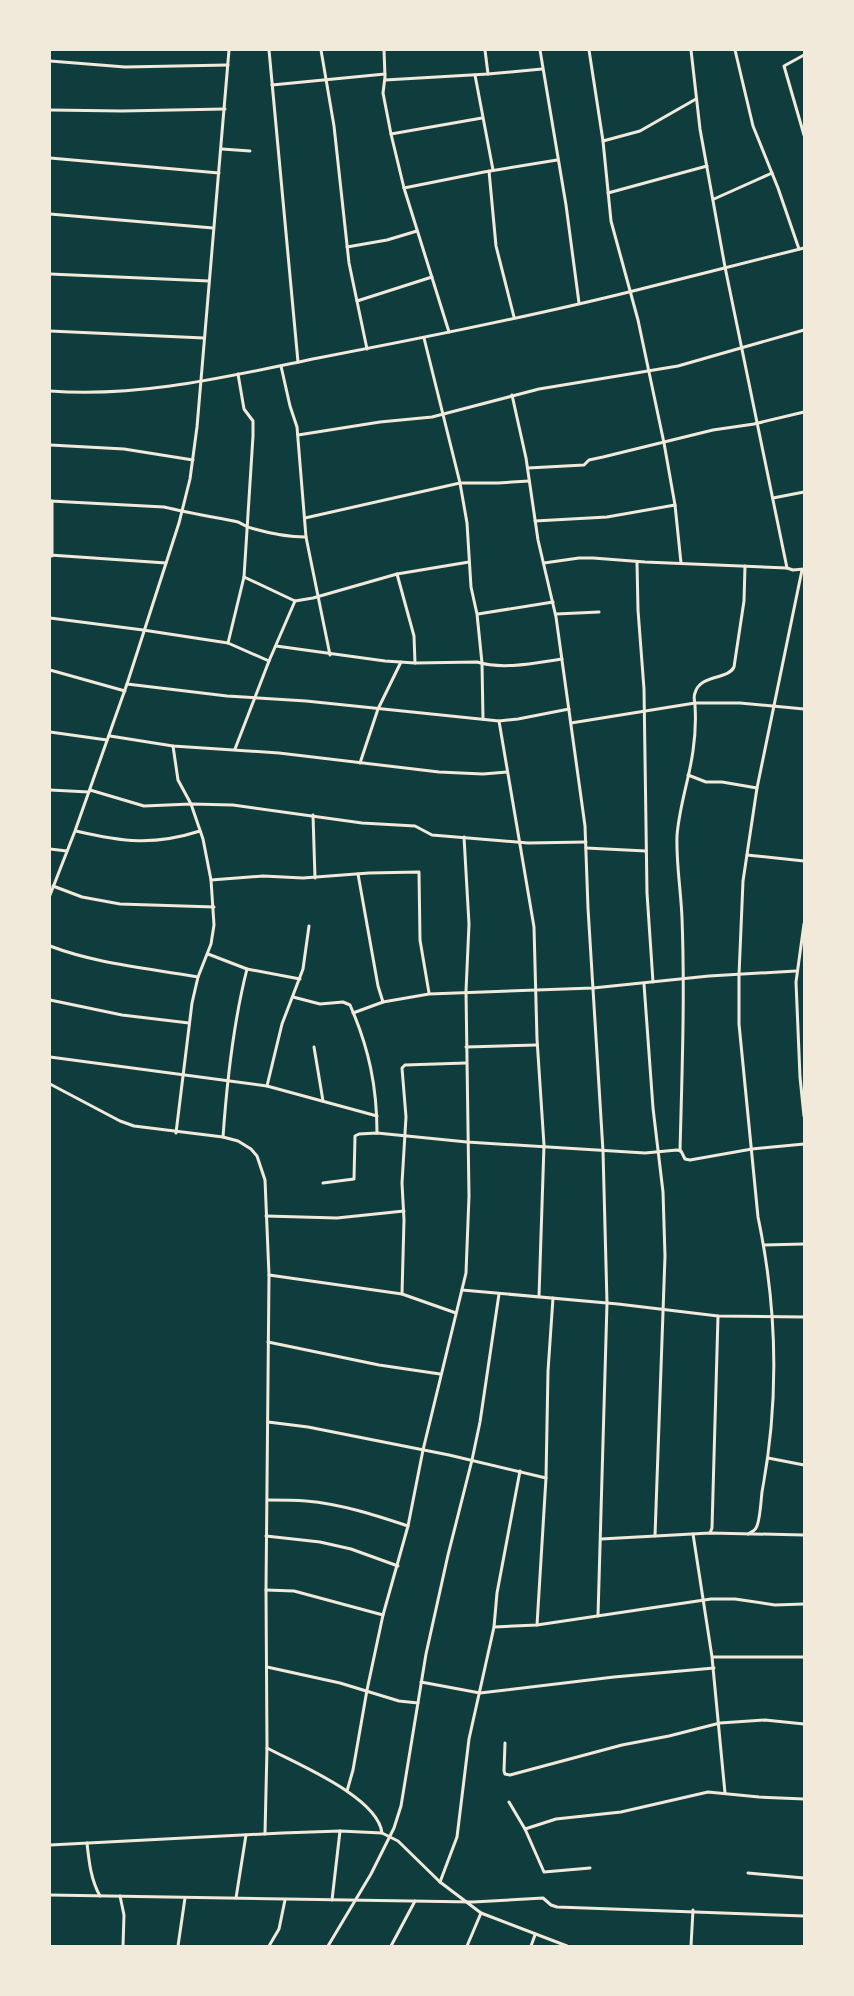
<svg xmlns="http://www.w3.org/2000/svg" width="854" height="1996" viewBox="0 0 854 1996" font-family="Figtree,sans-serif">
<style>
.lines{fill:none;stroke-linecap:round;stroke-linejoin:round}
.minor{stroke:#f1e9da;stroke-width:3}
</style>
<rect width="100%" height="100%" fill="#0f3d3e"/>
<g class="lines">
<g class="minor">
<polyline points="269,50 298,362"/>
<polyline points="321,50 334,126 349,263 367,349"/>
<polyline points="384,50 385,77 383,93 391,134 404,188 449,332"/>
<polyline points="485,50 488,74"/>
<polyline points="540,50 566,205 579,303"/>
<polyline points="589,50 603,141 611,221 638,320 664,443 675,505 681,563"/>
<polyline points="691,50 700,129 725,267 787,568"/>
<polyline points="735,50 753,126 778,188 799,249"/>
<polyline points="804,55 784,66 804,135"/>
<polyline points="50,61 125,67 228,65"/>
<polyline points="475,75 493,170"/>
<polyline points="385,80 488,74 542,69"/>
<polyline points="272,85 385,74"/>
<polyline points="50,110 122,111 225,109"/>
<polyline points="391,134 482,118"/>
<polyline points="603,141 640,131 696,99"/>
<polyline points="222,149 250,151"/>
<polyline points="50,158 219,173"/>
<polyline points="489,171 496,246 514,317"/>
<polyline points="404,188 484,172 557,160"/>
<polyline points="608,193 707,166"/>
<polyline points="714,199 772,173"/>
<polyline points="50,214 213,228"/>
<polyline points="347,247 387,240 417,231"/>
<polyline points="50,274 209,281"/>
<polyline points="357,301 432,277"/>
<polyline points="50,331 204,338"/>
<polyline points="424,338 460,483 467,523 471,587 477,614 482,663 483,719"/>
<polyline points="281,366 290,406 297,427 306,537 330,655"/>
<path d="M50,391C140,398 230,376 318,358C423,338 529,317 633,291C690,277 747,262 804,248"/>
<polyline points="512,395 526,458 538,540 556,617 585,826 588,908 603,1151 607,1303 598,1616"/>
<polyline points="298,435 380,422 432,417 539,389 678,366 804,330"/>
<polyline points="50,445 124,449 193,460"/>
<polyline points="528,468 584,465 589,460 603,457 713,430 754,424 804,412"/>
<polyline points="773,498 804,492"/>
<path d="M50,501L164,507C189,513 213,517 238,522C243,524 246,527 251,528C268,533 288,537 306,537"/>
<polyline points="305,518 460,483 498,483 529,481"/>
<polyline points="535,521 607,517 675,505"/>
<polyline points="50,555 166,563"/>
<polyline points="52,556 52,501"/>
<polyline points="637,562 638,610 644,689 647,893 653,982"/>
<polyline points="544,563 579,558 593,558 645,562 787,568 793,570 804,569"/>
<polyline points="397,574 414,636 415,663"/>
<polyline points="244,577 295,601 313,598 397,574 469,562"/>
<polyline points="478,614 553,602"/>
<polyline points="556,614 599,612"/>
<polyline points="50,618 143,630 228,643 269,661"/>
<polyline points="228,643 244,577 253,436 253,421 244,409 238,374"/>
<path d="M276,646L385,661L415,663L477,662C503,670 535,663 562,659"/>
<polyline points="50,670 125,691"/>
<polyline points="127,684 227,696 306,701 499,721 518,719 569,709"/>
<polyline points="499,721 534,927 537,1039 544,1145 539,1296"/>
<polyline points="571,723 695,703 740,703 804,709"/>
<polyline points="50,732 107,740"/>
<polyline points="110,736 173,746 279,753 439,772 483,774 507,772"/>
<polyline points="173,746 178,780 191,804 203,839 211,880 214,925 211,944 198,977 192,1003 176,1133"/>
<polyline points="235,749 269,661 295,601"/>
<polyline points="360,763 378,709 401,662"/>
<polyline points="688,775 706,782 722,782 757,788"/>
<polyline points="50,790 89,792"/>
<polyline points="90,790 144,806 191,804 233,805 362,823 415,826 432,835 528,843 586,842"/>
<polyline points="313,815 315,878"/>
<path d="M76,831C123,842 153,846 200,831"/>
<polyline points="586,848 646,851"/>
<polyline points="50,849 67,851"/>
<polyline points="747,855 804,861"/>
<polyline points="358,874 378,986 383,1002"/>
<polyline points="211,880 263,876 303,878 369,873 419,872 420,940 429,993"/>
<polyline points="53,886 82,897 120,904 214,907"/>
<polyline points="50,895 75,831 127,684 179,523 190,479 197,427 229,50"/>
<polyline points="804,924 796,982 800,1077 804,1116"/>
<path d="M50,946C97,964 148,968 198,977"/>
<polyline points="208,954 247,969 300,979"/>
<polyline points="644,984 653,1108 663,1192 665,1256 655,1536"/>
<path d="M293,997L320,1004L343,1002L350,1005C369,1048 377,1087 377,1133"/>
<polyline points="50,1000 122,1015 189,1023"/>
<polyline points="353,1013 383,1002 429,994 593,988 709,976 796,971"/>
<polyline points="314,1047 323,1101"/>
<polyline points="466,1047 537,1045"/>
<polyline points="50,1057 267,1086 377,1116"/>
<polyline points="50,1084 120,1121 134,1126 223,1137 238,1141 251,1149 257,1156 265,1180 269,1275 266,1590 267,1748 265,1834"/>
<polyline points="267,1086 282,1024 303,969 309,926"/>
<path d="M223,1137C227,1080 233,1024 247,969"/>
<path d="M680,1151C682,1073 685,996 682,918C681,891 676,863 677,836C679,807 689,780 693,751C695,737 696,720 695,706C695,701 693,697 695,693C700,674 728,680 734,667L744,601L745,566"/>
<polyline points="323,1183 354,1179 355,1136 359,1134 377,1133 467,1142 645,1153 677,1150 681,1151 685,1159 690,1160 752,1149 804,1144"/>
<polyline points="266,1216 337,1218 404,1211"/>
<polyline points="764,1245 804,1244"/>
<polyline points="269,1275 402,1294 456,1313"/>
<polyline points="462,1290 618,1304 718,1316 804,1317"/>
<polyline points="402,1294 404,1220 402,1183 406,1117 402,1068 405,1065 466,1063"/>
<polyline points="268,1342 379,1365 440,1374"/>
<polyline points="268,1422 308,1427 449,1455 546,1478"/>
<polyline points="768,1458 804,1465"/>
<path d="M268,1500C280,1500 293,1500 306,1501C341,1504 375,1515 408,1526"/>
<polyline points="710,1533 712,1528 718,1316"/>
<polyline points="693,1534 712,1657 725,1793"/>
<path d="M748,1534C750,1533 755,1530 756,1528C760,1522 761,1500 762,1492C779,1402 777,1307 758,1217L739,1024V975L743,881L757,788L802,570"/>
<polyline points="266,1536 320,1542 351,1549 398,1566"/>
<polyline points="601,1539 710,1533 804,1535"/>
<polyline points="266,1590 294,1591 383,1615"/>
<polyline points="537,1625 546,1478 548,1371 553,1298"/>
<polyline points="494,1627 537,1625 711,1599 735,1599 775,1605 804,1604"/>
<polyline points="713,1657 804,1657"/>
<polyline points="267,1667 340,1683 399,1701 418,1703"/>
<polyline points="421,1682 480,1693 614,1677 714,1668"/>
<polyline points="505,1743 504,1771 505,1774 510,1775 622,1745 669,1736 720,1723 765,1720 804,1724"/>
<path d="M267,1748C297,1764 378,1797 382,1833"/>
<polyline points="347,1791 353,1770 367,1690 383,1615 408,1526 423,1450 466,1273 469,1196 466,991 469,924 464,837"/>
<polyline points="509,1802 525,1829 544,1872 590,1868"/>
<polyline points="525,1829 556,1819 621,1812 708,1792 759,1797 804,1799"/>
<path d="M87,1843C89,1862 91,1880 100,1896"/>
<polyline points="50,1845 282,1833 340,1831 382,1833 398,1841 440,1882 481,1913 567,1946"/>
<polyline points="748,1873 804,1878"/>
<polyline points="440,1882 457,1837 469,1739 494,1627 497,1593 520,1471"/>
<polyline points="50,1895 473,1902 543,1898 551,1905 557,1907 804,1916"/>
<polyline points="120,1896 124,1915 123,1946"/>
<polyline points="236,1898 246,1835"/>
<polyline points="332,1900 340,1831"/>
<polyline points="178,1946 185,1898"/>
<polyline points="269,1946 279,1929 285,1900"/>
<polyline points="328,1946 371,1874 394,1828 401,1806 426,1654 448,1555 472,1460 480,1422 499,1294"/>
<polyline points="391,1946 415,1901"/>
<polyline points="467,1946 481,1913"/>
<polyline points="531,1946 535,1935"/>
<polyline points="691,1946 693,1910"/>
</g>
</g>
<rect width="854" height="1996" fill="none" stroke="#f1e9da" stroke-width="102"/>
</svg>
